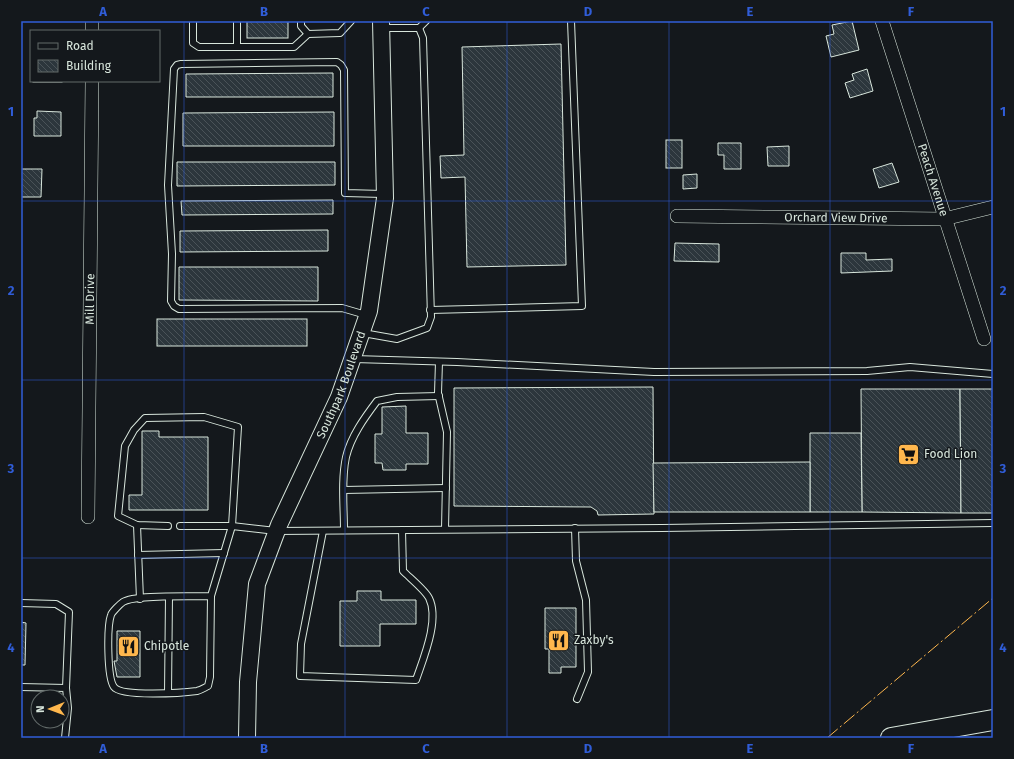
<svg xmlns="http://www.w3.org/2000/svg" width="1014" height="759" viewBox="0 0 1014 759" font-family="'Fira Sans',sans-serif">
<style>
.building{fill:url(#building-back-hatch);stroke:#d8e6dc}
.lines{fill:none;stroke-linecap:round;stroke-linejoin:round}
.service-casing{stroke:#d8e6dc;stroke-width:8}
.minor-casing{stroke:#d8e6dc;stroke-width:14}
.tertiary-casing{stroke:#d8e6dc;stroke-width:18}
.primary-casing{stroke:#d8e6dc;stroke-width:22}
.service{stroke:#14181c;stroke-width:6}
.minor{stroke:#14181c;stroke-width:13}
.tertiary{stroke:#14181c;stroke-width:16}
.primary{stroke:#14181c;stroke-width:20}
.power{stroke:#ffb74d;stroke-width:1;stroke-dasharray:14 3 2 3;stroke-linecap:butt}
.grid{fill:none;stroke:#305dd8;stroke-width:1;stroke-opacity:0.55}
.labels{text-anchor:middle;stroke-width:3;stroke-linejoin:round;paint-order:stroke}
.street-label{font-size:12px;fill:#d8e6dc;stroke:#14181c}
.poi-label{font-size:12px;fill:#d8e6dc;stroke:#14181c;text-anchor:start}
.neatline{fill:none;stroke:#305dd8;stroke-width:1.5}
.grid-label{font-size:13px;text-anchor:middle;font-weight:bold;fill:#305dd8}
</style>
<defs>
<pattern id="building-back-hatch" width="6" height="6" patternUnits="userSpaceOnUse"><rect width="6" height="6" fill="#2c363c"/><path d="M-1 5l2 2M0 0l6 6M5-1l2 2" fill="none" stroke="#4a5358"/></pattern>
</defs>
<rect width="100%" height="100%" fill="#14181c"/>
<g class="building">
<rect x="247" y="21" width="41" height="17"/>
<polygon points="852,21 859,50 831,57 826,36 834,34 832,25"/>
<polygon points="561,44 566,265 467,267 465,177 441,178 440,156 464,155 462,47"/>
<polygon points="867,69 873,91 850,98 845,83 854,80 852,74"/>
<polygon points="333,73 333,97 186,97 186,74"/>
<rect x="33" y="81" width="29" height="1"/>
<polygon points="37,111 61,112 61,136 34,136 34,118 37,118"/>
<polygon points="334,112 334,146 183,146 183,113"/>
<rect x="666" y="140" width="16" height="28"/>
<polygon points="718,143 741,143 741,169 724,169 724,155 718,155"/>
<polygon points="789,146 789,166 768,166 767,147"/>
<polygon points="177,162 335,162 335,185 177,186"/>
<polygon points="892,163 899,182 879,188 873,169"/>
<polygon points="21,169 42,169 41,197 21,197"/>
<polygon points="697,174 697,188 683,189 683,175"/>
<polygon points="333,200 333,214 182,215 181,201"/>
<polygon points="328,230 328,251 180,252 180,231"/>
<polygon points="675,243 719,244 719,262 674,261"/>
<polygon points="841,253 866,253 866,260 892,259 892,271 841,273"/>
<polygon points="179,267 318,267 318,301 179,300"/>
<rect x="157" y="319" width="150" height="27"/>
<polygon points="653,387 654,514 598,515 597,511 591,507 454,506 454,388"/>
<polygon points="861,389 960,389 961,513 862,512"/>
<polygon points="960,389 993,389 993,513 961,513"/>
<polygon points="406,406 406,433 428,433 428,464 406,464 406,470 383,470 382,463 375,463 375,434 382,434 382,407"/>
<polygon points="142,431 159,431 159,437 208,437 208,510 129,510 129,495 142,495"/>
<polygon points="810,433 861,433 862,512 810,512"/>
<polygon points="810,462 810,512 654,512 653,463"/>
<polygon points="357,591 381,591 381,600 416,600 416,624 380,624 380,646 340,646 340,601 357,601"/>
<polygon points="545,608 576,608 576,667 561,667 561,673 549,673 549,649 545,649"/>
<polygon points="21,622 26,623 25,665 21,665"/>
<polygon points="117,631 140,631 140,677 117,677 114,661 117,661"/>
</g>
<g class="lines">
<defs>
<g id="service">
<polyline points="193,21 193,43 199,47 294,47 308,34 340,33 351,21"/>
<polyline points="237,21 237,47"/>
<polyline points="301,21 301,26 308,34"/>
<polyline points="419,28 426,21"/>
<polyline points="430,310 582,306 571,21"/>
<polyline points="366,315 342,308 179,309 174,306 171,301 172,254 168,185 174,69 177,65 181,64 337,62 341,65 344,70 345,193 383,194"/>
<polyline points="363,333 397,339 427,328 431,317 423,38 419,28 382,28"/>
<polyline points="354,359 457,362 654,372 867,371 910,367 993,374"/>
<polyline points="439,362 438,393 447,432 445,529"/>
<polyline points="344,490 446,488"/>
<polyline points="137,525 140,599"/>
<path d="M168,526L137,525L118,516L125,446L134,430L145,418L204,417L238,427L232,526L211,596L210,677L208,686C204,688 201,690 197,691C183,693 121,697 114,687C107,678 107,626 111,615C112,612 120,604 123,602C135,594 194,597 211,596"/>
<polyline points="180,526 232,526 276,531 662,528 993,523"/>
<polyline points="575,528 576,561 586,600 588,672 577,699"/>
<path d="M344,530C344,507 341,480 346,457C351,436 365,417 377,401L397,397L439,396"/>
<path d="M323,531L301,644L300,676L416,680C423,659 440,620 429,598C425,590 410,578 403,571L402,530"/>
<polyline points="138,555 224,553"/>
<polyline points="21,603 56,604 69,612 66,688"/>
<polyline points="21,687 66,688 68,708 65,738"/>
<polyline points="168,693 169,597"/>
</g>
<g id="minor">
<path id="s1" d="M882,21L984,339"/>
<polyline points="92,31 92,21"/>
<path id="s2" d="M677,216L944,219L993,207"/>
<path id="s3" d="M88,517L92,81"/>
</g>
<g id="tertiary">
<path id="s4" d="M247,738L248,682L257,584L279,525L339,397L369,311L385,198L381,21"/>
</g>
<polyline id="primary" points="891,738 993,720"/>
</defs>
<use href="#service" class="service-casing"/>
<use href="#minor" class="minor-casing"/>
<use href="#tertiary" class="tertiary-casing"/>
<use href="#primary" class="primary-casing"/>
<use href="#service" class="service"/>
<use href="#minor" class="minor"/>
<use href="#tertiary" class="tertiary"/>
<use href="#primary" class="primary"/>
<polyline class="power" points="827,738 993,598"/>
</g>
<path class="grid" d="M184,21V738M345,21V738M507,21V738M669,21V738M830,21V738M21,201H993M21,380H993M21,558H993"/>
<defs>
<symbol id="supermarket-square" viewBox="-11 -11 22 22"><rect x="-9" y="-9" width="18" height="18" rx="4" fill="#ffb74d" stroke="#14181c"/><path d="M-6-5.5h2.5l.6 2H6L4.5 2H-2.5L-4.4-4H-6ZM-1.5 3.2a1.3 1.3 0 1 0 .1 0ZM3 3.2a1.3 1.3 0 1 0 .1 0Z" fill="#111"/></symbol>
<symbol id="restaurant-square" viewBox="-11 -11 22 22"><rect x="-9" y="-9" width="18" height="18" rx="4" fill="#ffb74d" stroke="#14181c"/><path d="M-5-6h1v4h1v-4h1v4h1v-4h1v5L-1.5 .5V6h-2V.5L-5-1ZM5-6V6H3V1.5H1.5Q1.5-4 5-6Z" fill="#111"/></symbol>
</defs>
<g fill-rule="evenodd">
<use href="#supermarket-square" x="896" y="442" width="25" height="25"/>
<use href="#restaurant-square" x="546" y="628" width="25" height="25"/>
<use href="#restaurant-square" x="116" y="634" width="25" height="25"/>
</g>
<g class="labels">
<g class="street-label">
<text dy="4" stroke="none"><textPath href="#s1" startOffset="167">Peach Avenue</textPath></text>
<text dy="4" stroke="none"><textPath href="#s2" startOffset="159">Orchard View Drive</textPath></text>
<text dy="4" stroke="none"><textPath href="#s3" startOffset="218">Mill Drive</textPath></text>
<text dy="4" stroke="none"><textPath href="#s4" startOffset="371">Southpark Boulevard</textPath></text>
</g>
<g class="poi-label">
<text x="924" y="458">Food Lion</text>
<text x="574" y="644">Zaxby's</text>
<text x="144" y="650">Chipotle</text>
</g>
</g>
<rect width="1014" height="759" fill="none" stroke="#14181c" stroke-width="44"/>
<rect x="30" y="30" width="130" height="52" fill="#14181c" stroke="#626a69"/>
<rect x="38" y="43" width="20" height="6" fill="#14181c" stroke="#626a69"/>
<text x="66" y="50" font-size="12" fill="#d8e6dc">Road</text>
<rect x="38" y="60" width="20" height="12" fill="url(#building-back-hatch)" stroke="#626a69"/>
<text x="66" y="70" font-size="12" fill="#d8e6dc">Building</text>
<g transform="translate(50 709) rotate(269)"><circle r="19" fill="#14181c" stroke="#626a69"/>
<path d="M0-3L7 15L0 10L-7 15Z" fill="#ffb74d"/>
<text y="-6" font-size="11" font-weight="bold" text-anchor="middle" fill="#d8e6dc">N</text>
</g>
<rect x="22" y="22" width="970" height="715" class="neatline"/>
<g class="grid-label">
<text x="103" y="16">A</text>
<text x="264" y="16">B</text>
<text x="426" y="16">C</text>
<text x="588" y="16">D</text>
<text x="750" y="16">E</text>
<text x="911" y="16">F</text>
<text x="11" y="116">1</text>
<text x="1003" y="116">1</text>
<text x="11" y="295">2</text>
<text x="1003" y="295">2</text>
<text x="11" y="473">3</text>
<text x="1003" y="473">3</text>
<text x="11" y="652">4</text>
<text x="1003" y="652">4</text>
<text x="103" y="753">A</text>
<text x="264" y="753">B</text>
<text x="426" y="753">C</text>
<text x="588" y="753">D</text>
<text x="750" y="753">E</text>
<text x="911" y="753">F</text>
</g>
</svg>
